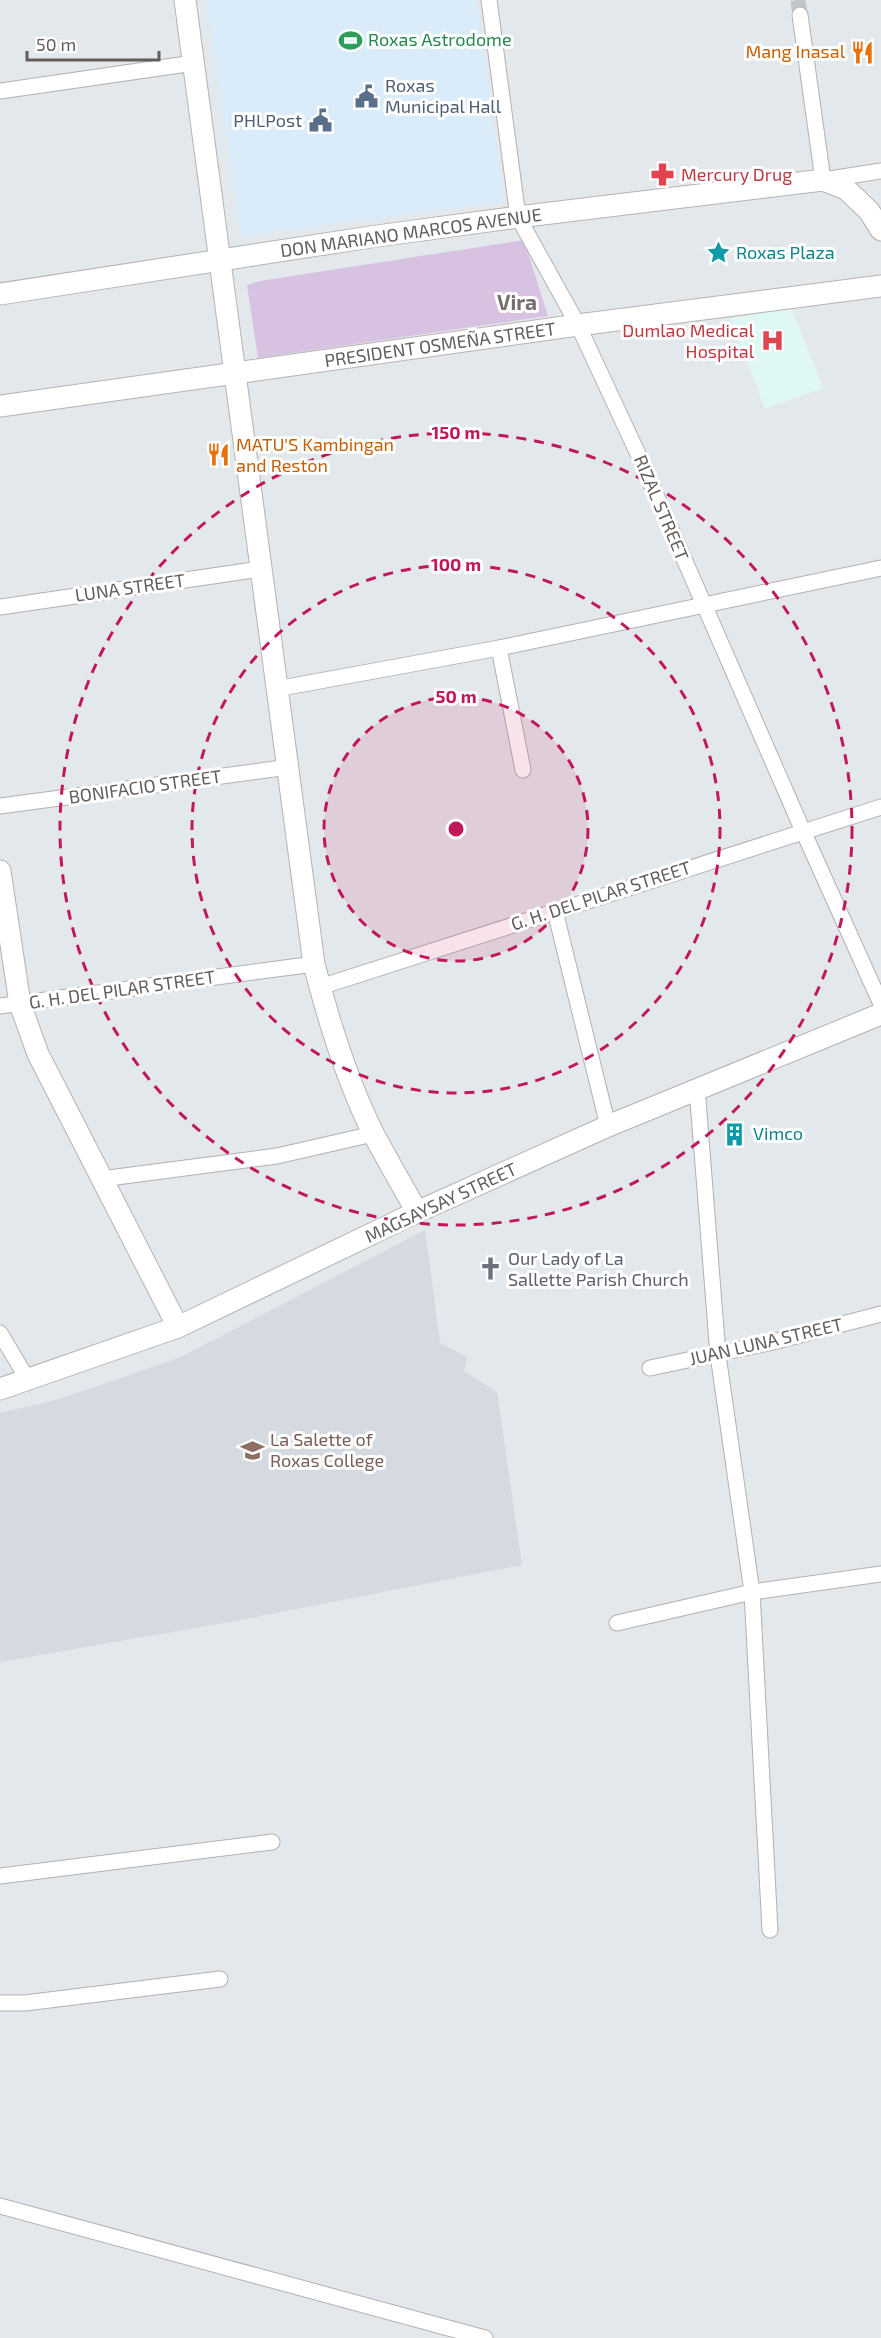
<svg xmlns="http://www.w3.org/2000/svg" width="881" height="2338" viewBox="0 0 881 2338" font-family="'Exo 2',sans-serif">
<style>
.commercial{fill:#daecfa}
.education{fill:#d4dadf}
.medical{fill:#e0f8f3}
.green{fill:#d8c2e2}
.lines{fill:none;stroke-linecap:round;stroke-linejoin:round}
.street-tunnel{stroke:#c3c5c8;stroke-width:15;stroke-dasharray:15 8;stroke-linecap:butt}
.street-casing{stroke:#b4b0af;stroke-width:17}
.secondary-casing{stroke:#b7b2b0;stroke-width:23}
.street{stroke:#fff;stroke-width:15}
.secondary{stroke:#fff;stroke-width:21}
.ring{fill:none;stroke:#c2185b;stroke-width:3;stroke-dasharray:10 8}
.labels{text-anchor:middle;stroke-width:6;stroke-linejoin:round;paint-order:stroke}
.leisure-label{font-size:18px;fill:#27864d;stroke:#fff;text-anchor:start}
.food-label{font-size:18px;fill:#c56008;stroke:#fff;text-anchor:end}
.service-label{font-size:18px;fill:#4e5e75;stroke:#fff;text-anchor:start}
.health-label{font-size:18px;fill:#be3a42;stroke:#fff;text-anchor:start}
.street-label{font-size:18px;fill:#625d5b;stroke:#fff}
.culture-label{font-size:18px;fill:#0d838f;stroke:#fff;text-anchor:start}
.worship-label{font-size:18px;fill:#5b616d;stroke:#fff;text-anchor:start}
.education-label{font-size:18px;fill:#785e54;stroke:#fff;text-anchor:start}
.quarter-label{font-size:21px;font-weight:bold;fill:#746e6c;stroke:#fff}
.centre{fill:#c2185b;stroke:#fff;stroke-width:3}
.ring-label{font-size:18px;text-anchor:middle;font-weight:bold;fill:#c2185b;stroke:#fff;stroke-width:6;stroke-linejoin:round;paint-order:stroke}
</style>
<rect width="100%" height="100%" fill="#e3e8ec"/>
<polygon class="commercial" points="206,0 477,0 504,202 241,236"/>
<polygon class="education" points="425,1230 440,1343 467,1357 464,1371 497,1392 522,1565 235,1621 0,1662 0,1413 56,1400 179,1358"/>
<polygon class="medical" points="791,307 823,388 765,409 731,319"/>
<polygon class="green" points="524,240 548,316 258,358 247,285 260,281"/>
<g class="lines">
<polyline class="street-tunnel" points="798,0 800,15"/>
<defs>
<g id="street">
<polyline points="489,0 518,217 578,325 639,456 803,831 881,1004"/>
<polyline points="800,15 823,180 881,171"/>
<polyline points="0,91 194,63"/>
<polyline points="0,607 260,569"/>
<polyline points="499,648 523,770"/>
<polyline points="276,689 499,648 881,568"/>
<polyline points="0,806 289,767"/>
<polyline points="555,911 608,1126"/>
<polyline points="320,987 881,807"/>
<polyline points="0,1006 314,964"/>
<polyline points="697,1088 718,1355 752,1592 770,1930"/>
<polyline points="101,1179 277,1156 373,1134"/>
<polyline points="0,1333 28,1380"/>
<polyline points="650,1368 773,1342 881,1314"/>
<polyline points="617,1623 752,1592 881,1574"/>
<polyline points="0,1876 272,1842"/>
<polyline points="0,2003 25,2003 220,1979"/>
<polyline points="0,2206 485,2338"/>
</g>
<g id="secondary">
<path d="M185,0L314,964C329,1023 347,1081 374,1135C388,1161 403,1187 417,1212"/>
<polyline points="0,294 377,236 518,217 823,180 846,189 869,211 881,230"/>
<polyline points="0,406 578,325 881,286"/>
<polyline points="0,871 20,1004 38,1054 178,1327"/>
<polyline points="0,1389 178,1327 417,1212 608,1126 881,1014"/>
</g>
</defs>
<use href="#street" class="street-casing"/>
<use href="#secondary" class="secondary-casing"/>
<use href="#street" class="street"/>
<use href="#secondary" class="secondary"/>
</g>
<circle cx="456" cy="829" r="132" fill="#c2185b" fill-opacity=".12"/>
<g class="ring">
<circle cx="456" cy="829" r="132"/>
<circle cx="456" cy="829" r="264"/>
<circle cx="456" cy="829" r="396"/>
</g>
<defs>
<symbol id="stadium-bare" viewBox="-9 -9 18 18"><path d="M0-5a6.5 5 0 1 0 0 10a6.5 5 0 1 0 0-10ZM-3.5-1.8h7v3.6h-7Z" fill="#2e9e5b" stroke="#fff" stroke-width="2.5" paint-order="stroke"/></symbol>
<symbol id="restaurant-bare" viewBox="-9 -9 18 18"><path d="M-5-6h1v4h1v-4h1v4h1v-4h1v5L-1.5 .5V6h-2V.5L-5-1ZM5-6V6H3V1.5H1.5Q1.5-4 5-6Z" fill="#e8710a" stroke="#fff" stroke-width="2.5" paint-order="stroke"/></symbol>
<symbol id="civic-bare" viewBox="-9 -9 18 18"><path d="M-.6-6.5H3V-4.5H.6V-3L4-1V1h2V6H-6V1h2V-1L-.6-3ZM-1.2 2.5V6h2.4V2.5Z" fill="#5c6f8a" stroke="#fff" stroke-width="2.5" paint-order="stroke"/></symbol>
<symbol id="pharmacy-bare" viewBox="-9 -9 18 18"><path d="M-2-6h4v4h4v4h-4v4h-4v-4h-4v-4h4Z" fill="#e0444e" stroke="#fff" stroke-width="2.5" paint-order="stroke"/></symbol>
<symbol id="sight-bare" viewBox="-9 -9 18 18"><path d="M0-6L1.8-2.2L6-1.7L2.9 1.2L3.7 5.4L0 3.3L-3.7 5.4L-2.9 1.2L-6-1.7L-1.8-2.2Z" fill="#0f9aa8" stroke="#fff" stroke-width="2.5" paint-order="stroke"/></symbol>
<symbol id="hospital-bare" viewBox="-9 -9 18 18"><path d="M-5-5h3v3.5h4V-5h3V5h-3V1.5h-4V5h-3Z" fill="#e0444e" stroke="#fff" stroke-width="2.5" paint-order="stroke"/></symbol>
<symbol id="building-bare" viewBox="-9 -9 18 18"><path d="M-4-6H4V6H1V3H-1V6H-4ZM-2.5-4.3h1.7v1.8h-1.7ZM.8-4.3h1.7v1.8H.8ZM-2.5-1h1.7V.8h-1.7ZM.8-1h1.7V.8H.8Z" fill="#0f9aa8" stroke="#fff" stroke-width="2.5" paint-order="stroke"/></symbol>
<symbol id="church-bare" viewBox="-9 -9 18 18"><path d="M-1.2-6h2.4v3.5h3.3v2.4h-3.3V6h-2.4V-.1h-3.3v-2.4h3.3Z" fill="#6b7280" stroke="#fff" stroke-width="2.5" paint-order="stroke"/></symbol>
<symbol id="university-bare" viewBox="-9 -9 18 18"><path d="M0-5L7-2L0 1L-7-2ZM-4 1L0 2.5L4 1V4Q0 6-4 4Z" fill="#8d6e63" stroke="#fff" stroke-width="2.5" paint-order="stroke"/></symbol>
</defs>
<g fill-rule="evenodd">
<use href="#stadium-bare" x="334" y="24" width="33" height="33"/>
<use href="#restaurant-bare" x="846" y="36" width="33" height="33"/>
<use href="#civic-bare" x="350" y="80" width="33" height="33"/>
<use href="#civic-bare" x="304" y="104" width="33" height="33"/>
<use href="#pharmacy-bare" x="646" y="158" width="33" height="33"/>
<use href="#sight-bare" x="702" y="236" width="33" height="33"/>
<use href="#hospital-bare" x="756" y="324" width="33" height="33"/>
<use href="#restaurant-bare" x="202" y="438" width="33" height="33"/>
<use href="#building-bare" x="718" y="1118" width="33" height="33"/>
<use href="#church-bare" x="474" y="1252" width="33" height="33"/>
<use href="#university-bare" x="236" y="1434" width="33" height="33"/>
</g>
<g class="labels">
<g class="leisure-label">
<text x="368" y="46">Roxas Astrodome</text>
</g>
<g class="food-label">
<text x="845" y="58">Mang Inasal</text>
<text x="236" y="451" text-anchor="start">MATU'S Kambingan<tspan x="236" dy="21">and Reston</tspan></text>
</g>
<g class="service-label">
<text x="385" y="92">Roxas<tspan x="385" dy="21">Municipal Hall</tspan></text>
<text x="302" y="127" text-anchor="end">PHLPost</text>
</g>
<g class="health-label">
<text x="681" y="181">Mercury Drug</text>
<text x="754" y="337" text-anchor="end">Dumlao Medical<tspan x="754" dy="21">Hospital</tspan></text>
</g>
<g class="street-label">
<text transform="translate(411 233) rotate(-8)" y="6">DON MARIANO MARCOS AVENUE</text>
<text transform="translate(440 345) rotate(-8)" y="6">PRESIDENT OSMEÑA STREET</text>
<text transform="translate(661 508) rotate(67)" y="6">RIZAL STREET</text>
<text transform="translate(130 588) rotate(-8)" y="6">LUNA STREET</text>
<text transform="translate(145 787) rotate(-8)" y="6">BONIFACIO STREET</text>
<text transform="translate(601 896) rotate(-18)" y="6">G. H. DEL PILAR STREET</text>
<text transform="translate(122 990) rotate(-8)" y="6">G. H. DEL PILAR STREET</text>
<text transform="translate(441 1203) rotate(-25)" y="6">MAGSAYSAY STREET</text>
<text transform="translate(766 1342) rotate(-13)" y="6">JUAN LUNA STREET</text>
</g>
<g class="culture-label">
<text x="736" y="259">Roxas Plaza</text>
<text x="753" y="1140">Vimco</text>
</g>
<g class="worship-label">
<text x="508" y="1265">Our Lady of La<tspan x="508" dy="21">Sallette Parish Church</tspan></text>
</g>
<g class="education-label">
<text x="270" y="1446">La Salette of<tspan x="270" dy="21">Roxas College</tspan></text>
</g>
<g class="quarter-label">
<text x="517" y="310">Vira</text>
</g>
</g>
<circle cx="456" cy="829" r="9" class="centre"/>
<g class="ring-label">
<text x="456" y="439">150 m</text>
<text x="456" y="571">100 m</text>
<text x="456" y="703">50 m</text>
</g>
<path d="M27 51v9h132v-9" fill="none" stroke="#625d5b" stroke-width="3"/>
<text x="36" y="51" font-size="18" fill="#625d5b" stroke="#ffffff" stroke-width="4.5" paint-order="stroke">50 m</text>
</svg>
